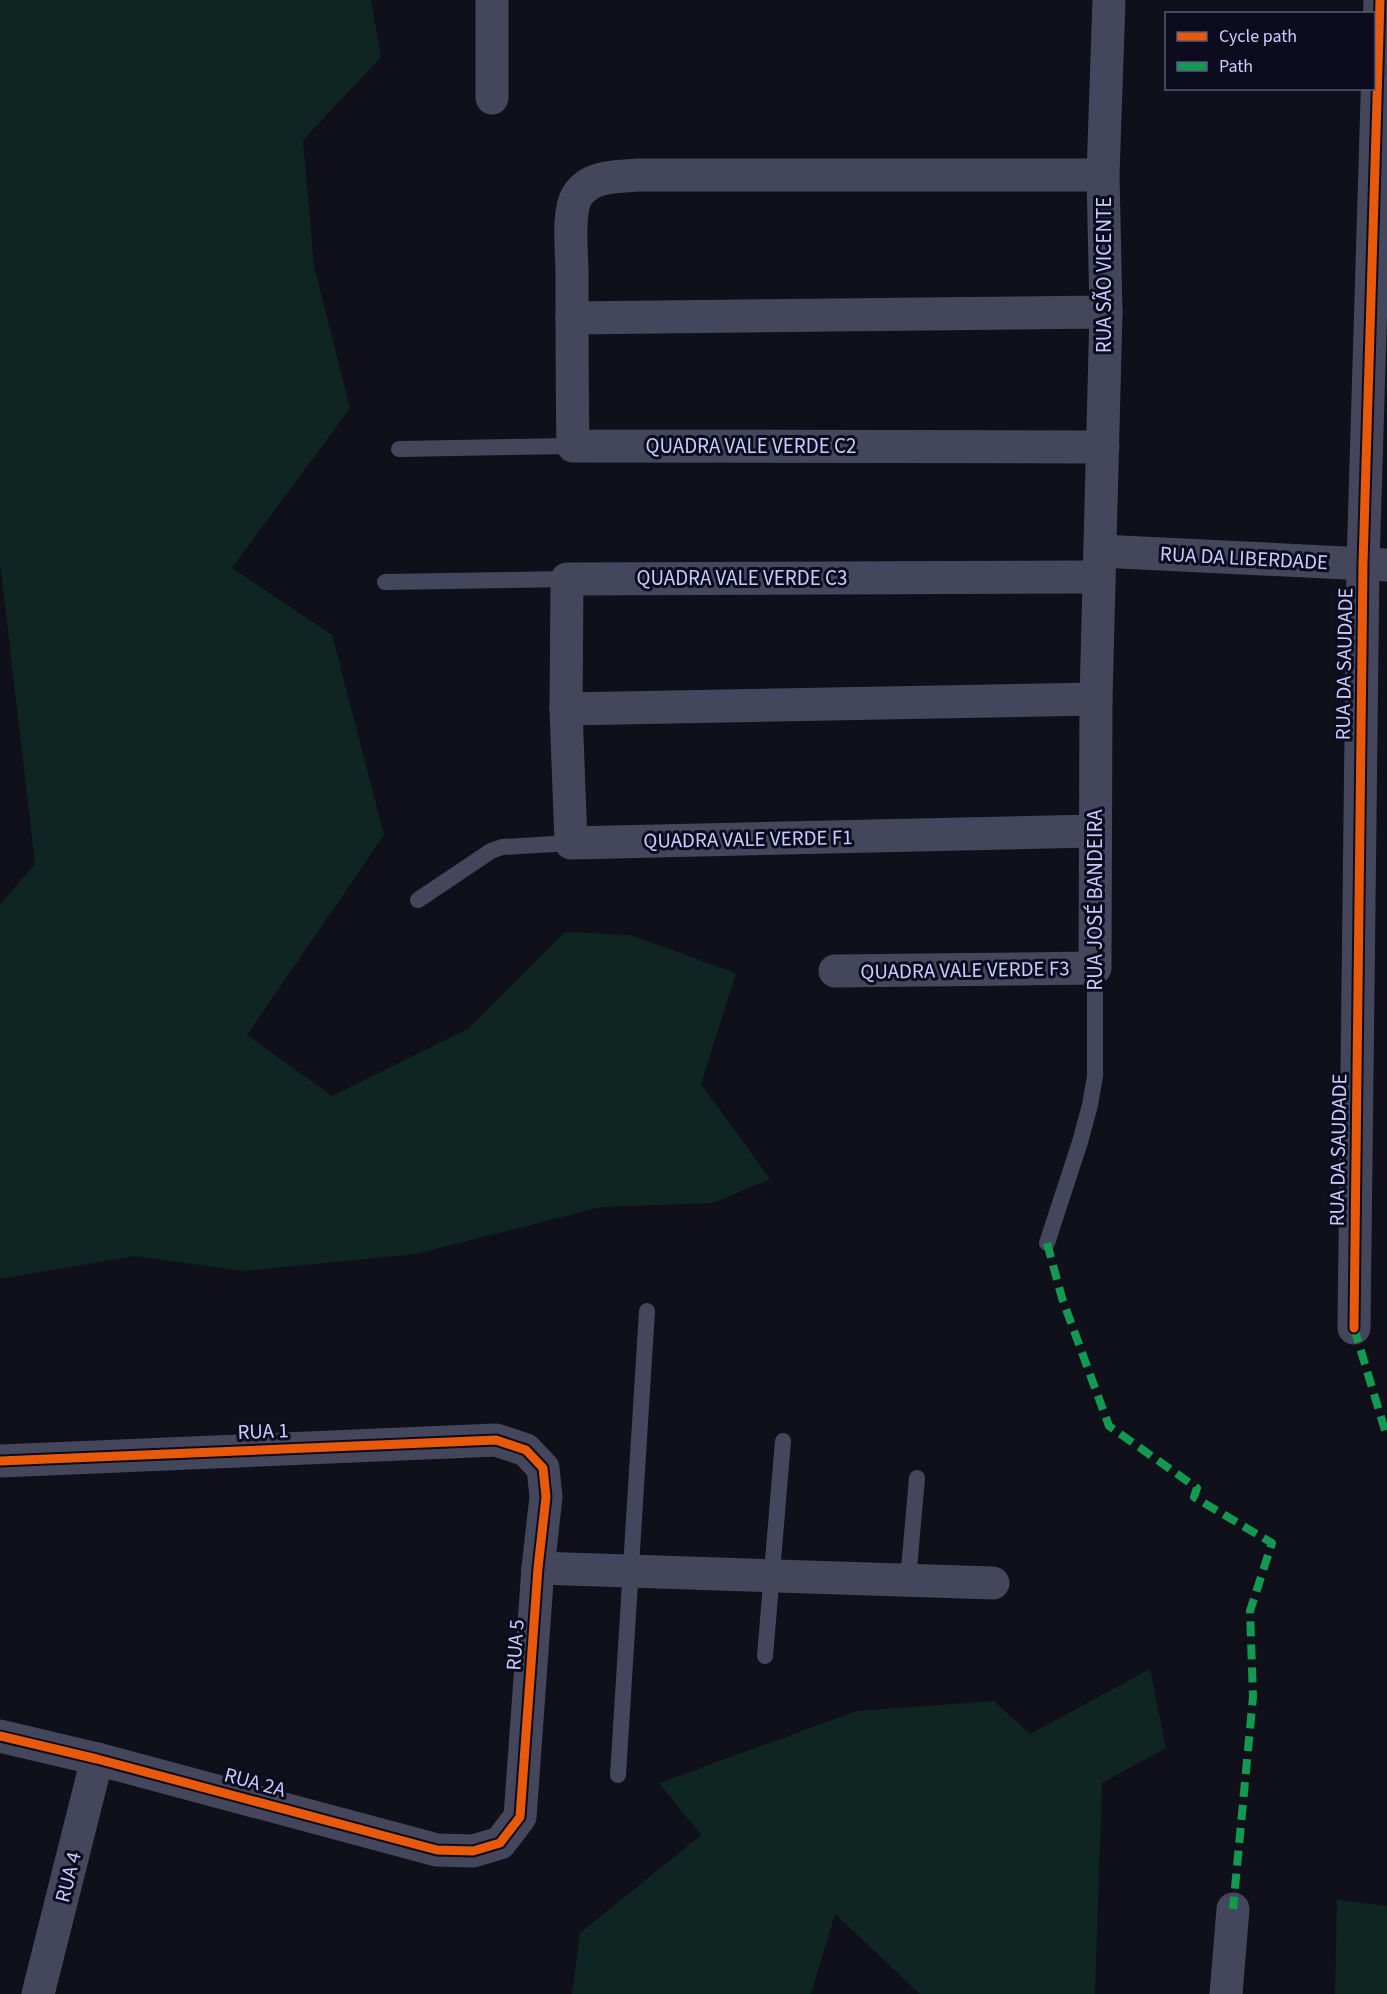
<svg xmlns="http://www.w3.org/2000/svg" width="1387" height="1994" viewBox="0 0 1387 1994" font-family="'Source Sans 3',sans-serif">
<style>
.green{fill:#0f2522}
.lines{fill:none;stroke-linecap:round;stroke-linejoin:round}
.service{stroke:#44475b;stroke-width:16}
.minor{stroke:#44475b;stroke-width:33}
.quiet{stroke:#139951;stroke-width:8;stroke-dasharray:15 8;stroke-linecap:butt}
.cycleway-casing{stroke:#0c0c1e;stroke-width:13}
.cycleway{stroke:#e8590c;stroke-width:9}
.labels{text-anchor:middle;stroke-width:6;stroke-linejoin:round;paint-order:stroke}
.street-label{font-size:21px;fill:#c9ccff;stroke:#0c0c1e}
</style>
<rect width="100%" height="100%" fill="#10101a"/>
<g class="green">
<polygon points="0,0 371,0 381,57 303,140 314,266 350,408 232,568 332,635 384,835 247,1035 332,1096 468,1029 565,932 630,935 736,973 701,1084 770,1179 713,1203 601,1207 416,1254 243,1271 134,1256 0,1279 0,905 35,864 0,562"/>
<polygon points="1150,1669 1166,1748 1102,1783 1095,1994 920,1994 835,1914 811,1994 572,1994 580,1933 701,1835 659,1783 857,1711 994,1701 1030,1734"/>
<polygon points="1337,1900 1387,1906 1387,1994 1335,1994"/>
</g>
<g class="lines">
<g class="service">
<polyline points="399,449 573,446"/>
<polyline points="385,582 567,579"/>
<polyline points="418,900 491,851 502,847 571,843"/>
<polyline points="1047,1243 1080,1142 1090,1105 1095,1076 1095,968"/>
<polyline points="908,1580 917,1478"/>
<polyline points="765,1656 783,1441"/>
<polyline points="618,1775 647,1311"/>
</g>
<g class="minor">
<polyline points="492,0 492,98"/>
<polyline points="572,318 1106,312"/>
<path d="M1103,447L573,446C572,388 572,330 572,273C572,253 567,212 577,196C590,175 617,177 639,175H1103"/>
<polyline points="1100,551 1387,565"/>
<polyline points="566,709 1096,699"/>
<polyline points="1094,831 571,843 566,709 567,579 1099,577"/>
<polyline points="835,971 1095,968 1096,699 1106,312 1103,175 1109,0"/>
<polyline points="1354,1328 1363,564 1380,0"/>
<polyline points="0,1461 496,1440 526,1450 543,1468 546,1497 538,1568 520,1817 500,1843 473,1851 437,1850 97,1759 0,1736"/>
<polyline points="538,1568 993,1583"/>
<polyline points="38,1994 97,1759"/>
<polyline points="1226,1994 1233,1909"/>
</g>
<g class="quiet">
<polyline points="1047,1243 1062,1298 1109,1426 1197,1488 1194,1497 1272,1543 1250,1611 1253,1697 1233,1909"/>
<polyline points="1354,1328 1387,1437"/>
</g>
<defs>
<g id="cycleway">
<polyline points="1354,1328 1363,564 1380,0"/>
<polyline points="0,1461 496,1440 526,1450 543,1468 546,1497 538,1568 520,1817 500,1843 473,1851 437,1850 97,1759 0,1736"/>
</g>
</defs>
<use href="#cycleway" class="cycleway-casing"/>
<use href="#cycleway" class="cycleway"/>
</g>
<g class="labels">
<g class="street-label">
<text transform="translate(1104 275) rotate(-90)" y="7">RUA SÃO VICENTE</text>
<text x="751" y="453">QUADRA VALE VERDE C2</text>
<text transform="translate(1244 558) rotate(3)" y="7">RUA DA LIBERDADE</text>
<text x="742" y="585">QUADRA VALE VERDE C3</text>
<text transform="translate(1344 664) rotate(-89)" y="7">RUA DA SAUDADE</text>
<text transform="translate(748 839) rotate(-1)" y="7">QUADRA VALE VERDE F1</text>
<text transform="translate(1095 900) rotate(-90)" y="7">RUA JOSÉ BANDEIRA</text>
<text transform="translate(965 970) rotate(-1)" y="7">QUADRA VALE VERDE F3</text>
<text transform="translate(1338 1150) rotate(-89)" y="7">RUA DA SAUDADE</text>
<text transform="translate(263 1431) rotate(-2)" y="7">RUA 1</text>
<text transform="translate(515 1645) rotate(-86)" y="7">RUA 5</text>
<text transform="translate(255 1782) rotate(15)" y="7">RUA 2A</text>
<text transform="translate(68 1877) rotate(-76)" y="7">RUA 4</text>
</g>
</g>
<rect x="1165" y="12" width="210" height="78" fill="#0c0c1e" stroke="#585978" stroke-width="1.5"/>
<rect x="1177" y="32" width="30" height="9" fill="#e8590c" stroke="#585978" stroke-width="1.5"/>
<text x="1219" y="42" font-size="18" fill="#c9ccff">Cycle path</text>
<rect x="1177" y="62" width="30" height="9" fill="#139951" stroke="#585978" stroke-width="1.5"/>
<text x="1219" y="72" font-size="18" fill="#c9ccff">Path</text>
</svg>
